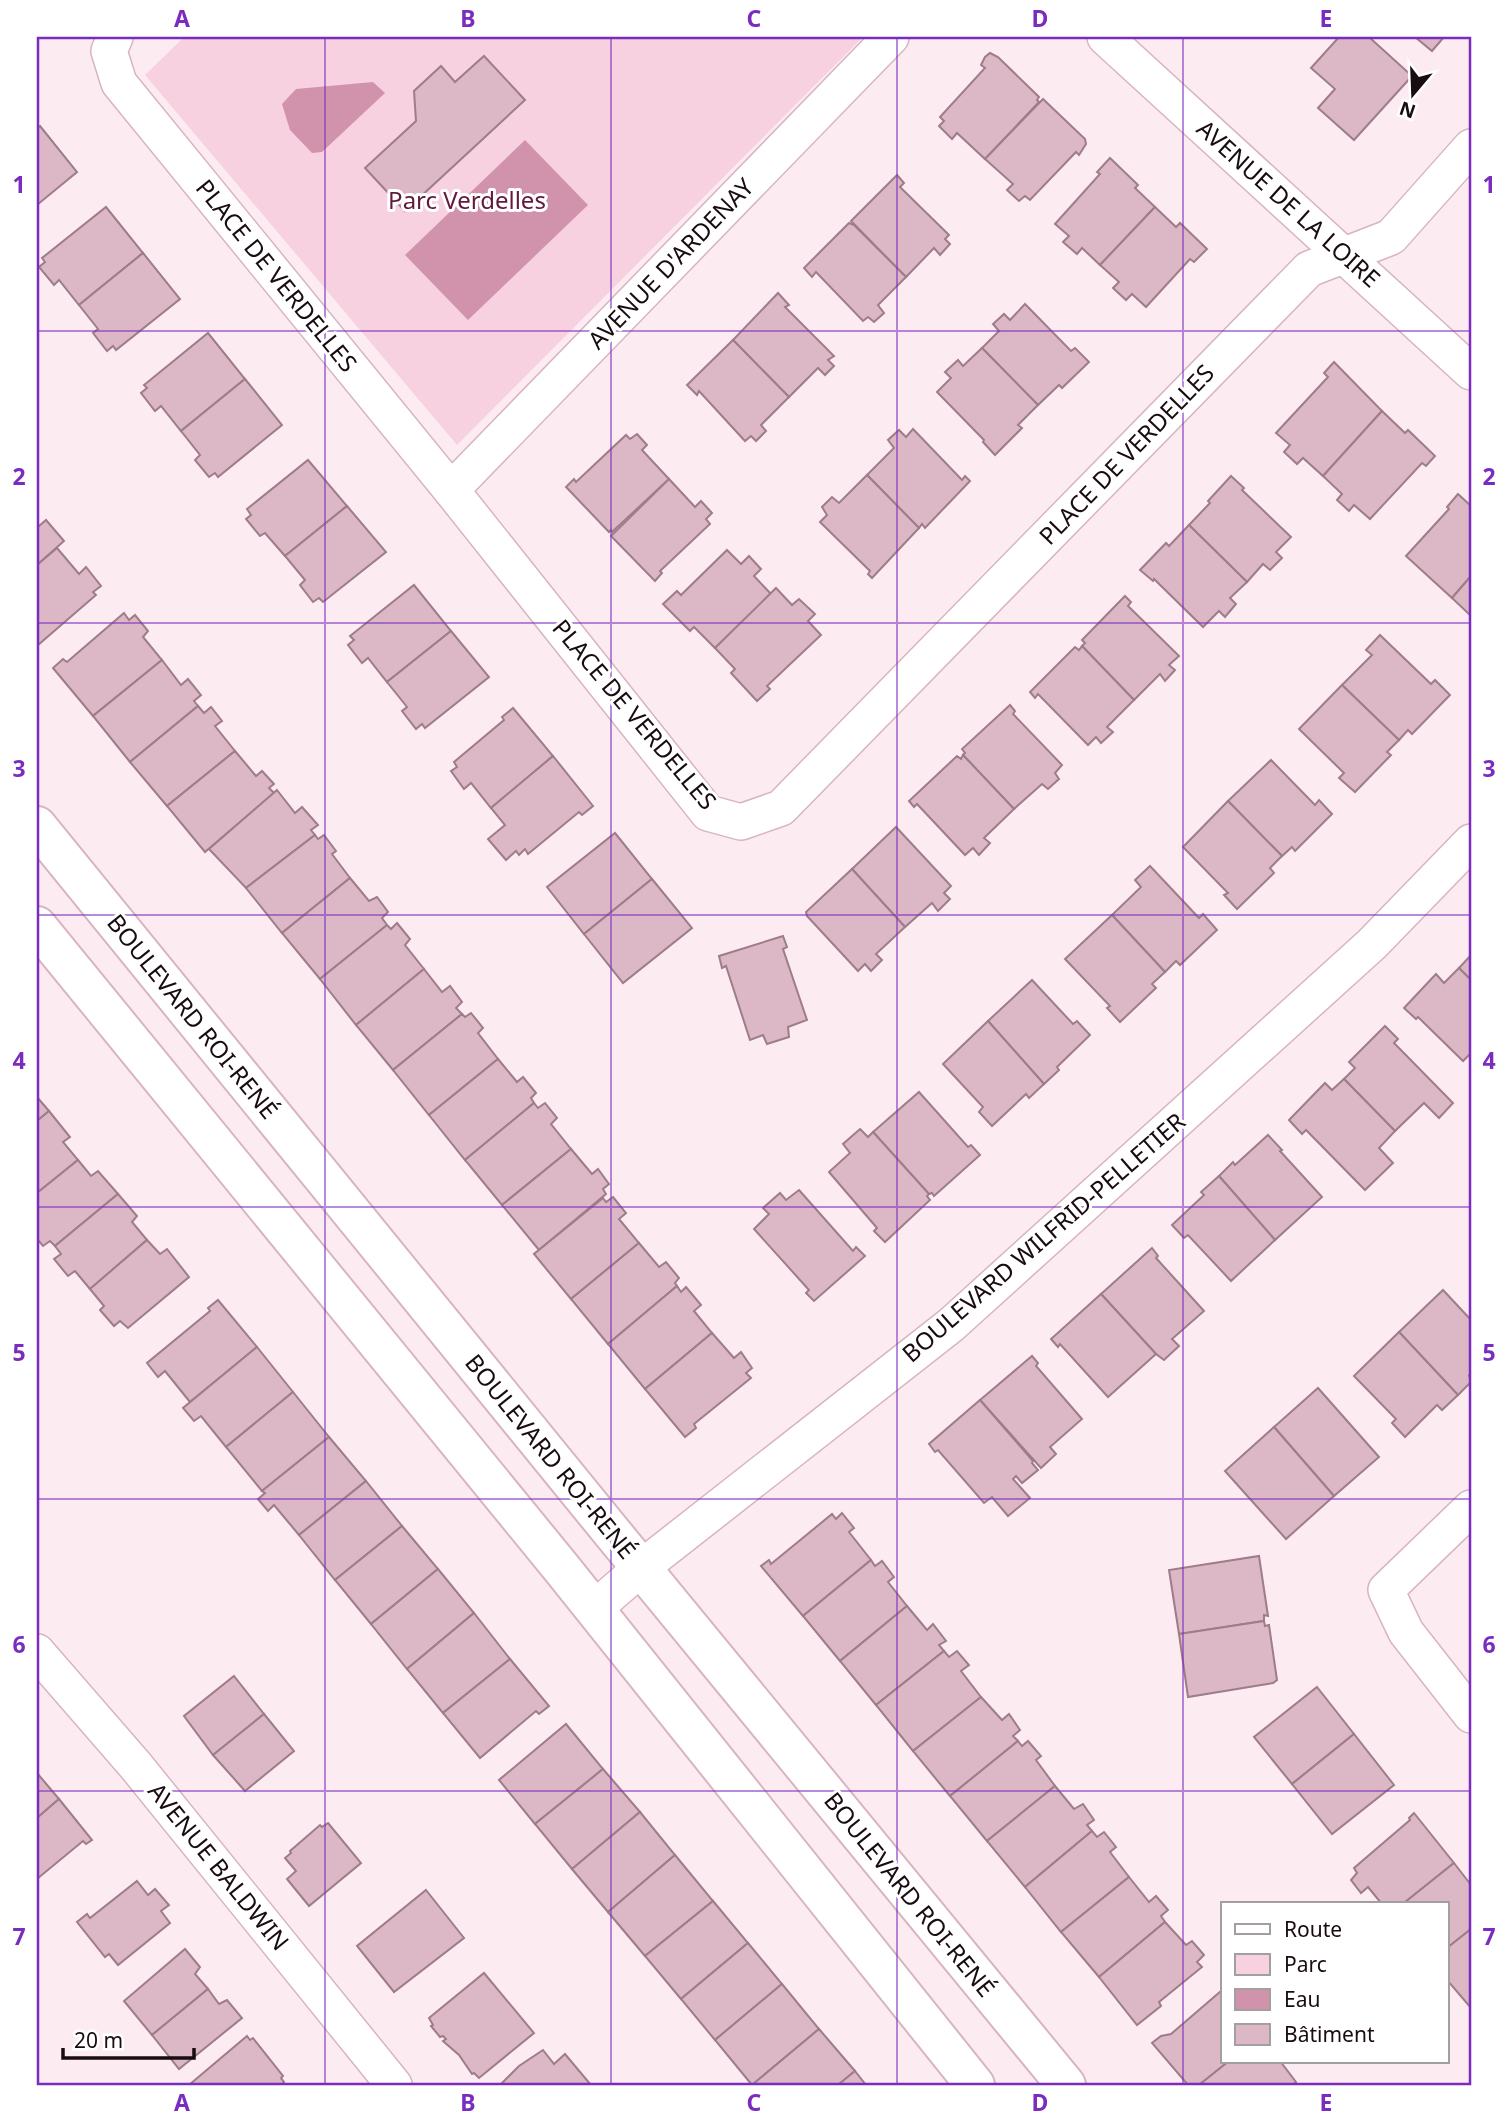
<svg xmlns="http://www.w3.org/2000/svg" width="1508" height="2122" viewBox="0 0 1508 2122" font-family="'Noto Sans',sans-serif">
<style>
.green{fill:#f7d1df}
.water{fill:#d093ab}
.building{fill:#dcb7c5;stroke:#9e7c89;stroke-width:2}
.lines{fill:none;stroke-linecap:round;stroke-linejoin:round}
.street-casing{stroke:#d8b4c1;stroke-width:38}
.secondary-casing{stroke:#d8b4c1;stroke-width:42}
.street{stroke:#fff;stroke-width:35}
.secondary{stroke:#fff;stroke-width:38}
.grid{fill:none;stroke:#7b2cbf;stroke-width:2;stroke-opacity:0.55}
.labels{text-anchor:middle;stroke-width:6;stroke-linejoin:round;paint-order:stroke}
.park-label{font-size:24px;fill:#61193c;stroke:#fff}
.street-label{font-size:24px;fill:#180c11;stroke:#fff}
.neatline{fill:none;stroke:#7b2cbf;stroke-width:2.5}
.grid-label{font-size:23px;text-anchor:middle;font-weight:bold;fill:#7b2cbf}
</style>
<rect width="100%" height="100%" fill="#fcecf2"/>
<polygon class="green" points="184,37 863,37 457,445 145,75"/>
<g class="water">
<polygon points="373,82 385,93 322,152 312,153 290,130 282,104 296,89"/>
<polygon points="525,140 588,205 468,320 405,255"/>
</g>
<g class="building">
<polygon points="1339,37 1369,37 1412,76 1354,140 1318,108 1335,89 1311,68"/>
<polygon points="1415,37 1444,37 1432,51"/>
<polygon points="990,53 998,57 1039,97 1037,100 1039,102 985,159 957,133 952,139 939,126 944,121 940,117 985,68 981,65 985,57"/>
<polygon points="484,56 525,100 405,211 365,168 416,121 414,91 441,66 455,82"/>
<polygon points="1043,99 1085,139 1086,144 1079,155 1076,152 1030,200 1025,196 1019,201 1007,190 1013,184 985,159"/>
<polygon points="40,126 77,172 37,205 37,128"/>
<polygon points="1110,158 1138,185 1135,188 1155,207 1100,265 1082,248 1077,254 1063,242 1069,236 1055,224 1100,174 1097,172"/>
<polygon points="897,175 904,183 900,187 949,235 945,239 950,244 940,255 934,248 906,277 851,221"/>
<polygon points="106,207 143,253 79,305 59,280 54,285 39,267 45,262 42,258"/>
<polygon points="1155,207 1176,227 1180,223 1207,249 1194,262 1190,259 1146,307 1132,294 1126,300 1113,288 1119,282 1100,265"/>
<polygon points="849,223 854,225 906,277 878,305 884,313 874,322 868,317 863,321 816,272 812,277 804,268"/>
<polygon points="143,253 180,299 116,350 113,346 107,351 93,333 98,329 79,305"/>
<polygon points="778,293 789,305 785,307 834,356 828,360 834,366 825,375 818,368 789,397 733,340"/>
<polygon points="1025,304 1071,351 1075,348 1089,362 1062,388 1059,385 1038,405 982,348 999,331 993,324 1004,314 1010,320"/>
<polygon points="208,333 245,379 181,431 161,406 155,411 141,393 147,388 144,385"/>
<polygon points="733,340 789,397 761,425 766,431 756,441 751,436 745,441 699,391 697,395 687,385"/>
<polygon points="982,348 1038,405 1018,425 1022,428 995,455 983,442 984,440 937,392 951,378 945,372 958,360 963,366"/>
<polygon points="1334,362 1382,411 1323,476 1303,458 1297,464 1284,452 1290,445 1276,433 1328,377 1324,373"/>
<polygon points="245,379 282,425 218,477 215,473 209,477 195,460 200,455 181,431"/>
<polygon points="1382,411 1405,433 1408,430 1435,456 1426,466 1422,463 1370,519 1354,505 1349,511 1337,500 1342,494 1323,476"/>
<polygon points="913,429 962,480 965,476 970,481 925,528 922,524 919,528 867,475 894,448 888,440 899,430 906,437"/>
<polygon points="637,434 647,445 642,450 669,479 612,532 611,530 609,532 566,487 574,479 576,482 626,435 630,439"/>
<polygon points="308,460 347,506 285,556 265,533 260,536 246,519 251,515 247,509"/>
<polygon points="867,475 919,528 872,578 868,574 870,571 820,522 827,515 822,507 832,497 839,503"/>
<polygon points="1231,476 1244,488 1242,490 1291,537 1276,552 1282,558 1270,570 1263,564 1247,582 1189,525 1210,503 1208,501"/>
<polygon points="669,479 695,507 701,501 712,513 706,519 710,524 660,571 662,573 655,581 611,536"/>
<polygon points="1458,494 1471,506 1471,576 1452,598 1406,556 1449,509 1447,507"/>
<polygon points="347,506 386,552 323,602 319,598 313,602 300,585 305,580 285,556"/>
<polygon points="46,520 64,541 37,565 37,523 39,526"/>
<polygon points="1189,525 1247,582 1230,598 1236,604 1225,617 1219,611 1203,627 1154,579 1153,581 1140,570 1166,543 1169,546"/>
<polygon points="57,548 79,574 86,567 101,586 93,592 96,595 38,645 37,565"/>
<polygon points="727,550 741,564 749,556 761,569 754,576 771,594 715,648 694,627 690,631 663,604 677,591 681,595"/>
<polygon points="1471,576 1471,616 1452,598"/>
<polygon points="414,585 451,631 387,682 368,658 362,663 348,645 354,640 350,636"/>
<polygon points="776,588 792,605 799,599 815,614 808,621 821,635 767,686 770,689 757,701 731,673 735,669 715,648"/>
<polygon points="1125,596 1131,602 1128,606 1179,656 1169,665 1175,670 1165,681 1160,674 1134,700 1082,646 1085,643 1082,640"/>
<polygon points="124,613 129,620 135,615 148,631 143,637 162,660 93,716 53,668 63,659 67,662"/>
<polygon points="451,631 489,677 425,728 422,724 416,729 402,711 407,707 387,682"/>
<polygon points="1380,635 1431,684 1435,680 1450,695 1412,734 1408,730 1399,740 1342,685 1372,655 1366,650"/>
<polygon points="1082,646 1134,700 1107,727 1113,732 1101,743 1096,737 1088,745 1038,694 1035,698 1030,692 1075,647 1079,650"/>
<polygon points="162,660 181,685 188,679 201,695 194,701 198,706 130,762 93,716"/>
<polygon points="1342,685 1399,740 1387,752 1391,755 1355,792 1339,778 1344,773 1299,729"/>
<polygon points="1010,705 1015,711 1013,714 1062,765 1055,773 1059,779 1048,789 1042,784 1014,809 963,755 965,753 962,749"/>
<polygon points="198,706 204,713 211,707 222,721 215,726 235,751 167,806 130,762"/>
<polygon points="513,708 553,756 491,808 471,783 464,789 451,771 457,767 454,762 504,720 502,717"/>
<polygon points="235,751 256,776 262,771 274,784 269,788 274,793 205,852 167,806"/>
<polygon points="963,755 1014,809 984,838 990,843 979,855 973,848 965,855 917,804 914,807 909,801 957,756 961,759"/>
<polygon points="553,756 593,806 582,815 579,812 528,854 525,849 519,855 516,851 506,860 488,839 505,825 491,808"/>
<polygon points="1271,760 1315,805 1319,800 1332,814 1295,851 1292,847 1282,856 1228,801"/>
<polygon points="277,790 295,813 302,807 318,825 311,830 315,835 246,888 209,849"/>
<polygon points="1228,801 1282,856 1270,868 1274,873 1237,909 1224,895 1228,893 1183,847"/>
<polygon points="896,827 951,886 944,893 950,899 938,911 932,903 905,927 852,869"/>
<polygon points="615,833 652,879 584,934 547,887"/>
<polygon points="315,835 318,839 324,835 336,851 332,854 350,878 282,933 246,888"/>
<polygon points="1150,866 1199,918 1203,914 1217,930 1180,965 1176,961 1165,972 1112,915 1141,887 1135,880"/>
<polygon points="852,869 905,927 876,954 882,960 871,971 865,964 858,971 807,916 806,912"/>
<polygon points="350,878 369,901 377,897 388,912 382,918 387,925 320,979 282,933"/>
<polygon points="652,879 692,928 623,983 584,934"/>
<polygon points="1112,915 1165,972 1152,984 1156,988 1120,1022 1107,1008 1110,1006 1065,959"/>
<polygon points="397,923 410,939 405,945 424,969 356,1025 320,979 387,925 391,929"/>
<polygon points="783,936 787,947 783,949 807,1020 788,1027 789,1037 767,1044 763,1035 750,1040 726,966 722,968 719,956"/>
<polygon points="1471,955 1471,980 1459,968"/>
<polygon points="1459,968 1471,980 1471,1053 1463,1061 1418,1017 1416,1019 1404,1008 1436,974 1444,983"/>
<polygon points="424,969 442,992 450,986 462,1002 456,1008 462,1014 393,1070 356,1025"/>
<polygon points="1032,980 1073,1024 1077,1021 1090,1035 1057,1067 1059,1070 1044,1084 988,1021"/>
<polygon points="471,1013 483,1028 478,1033 498,1059 429,1115 393,1070 462,1014 465,1017"/>
<polygon points="988,1021 1044,1084 1029,1098 1026,1094 992,1126 979,1112 983,1107 943,1064"/>
<polygon points="1385,1026 1398,1039 1394,1043 1453,1103 1439,1118 1424,1103 1395,1131 1344,1079 1355,1068 1349,1062"/>
<polygon points="498,1059 517,1082 523,1077 536,1093 531,1098 534,1103 465,1160 429,1115"/>
<polygon points="1344,1079 1395,1131 1379,1148 1393,1163 1365,1190 1306,1130 1302,1134 1289,1120 1325,1083 1332,1090"/>
<polygon points="919,1092 968,1147 971,1145 980,1155 934,1196 932,1193 929,1194 873,1132"/>
<polygon points="37,1097 49,1111 37,1121"/>
<polygon points="534,1103 538,1108 545,1103 557,1118 551,1124 571,1149 502,1205 465,1160"/>
<polygon points="49,1111 70,1137 63,1142 78,1160 37,1193 37,1121"/>
<polygon points="860,1129 868,1137 873,1132 929,1194 927,1196 930,1200 885,1242 874,1231 877,1228 829,1172 850,1153 843,1144"/>
<polygon points="1268,1135 1282,1150 1280,1151 1322,1197 1275,1240 1219,1176 1233,1162 1235,1165"/>
<polygon points="571,1149 592,1174 598,1169 609,1184 603,1189 606,1194 539,1250 502,1205"/>
<polygon points="78,1160 91,1176 98,1171 118,1194 55,1246 50,1241 43,1246 37,1239 37,1193"/>
<polygon points="1219,1176 1275,1240 1231,1281 1188,1235 1184,1238 1172,1225 1204,1195 1201,1192"/>
<polygon points="799,1190 853,1251 856,1247 865,1256 814,1301 806,1293 809,1290 754,1229 769,1214 763,1208 780,1193 786,1200"/>
<polygon points="118,1194 137,1216 132,1222 147,1240 90,1289 75,1271 68,1276 54,1259 61,1254 55,1246"/>
<polygon points="613,1197 626,1213 619,1219 639,1243 571,1299 534,1254 603,1198 606,1202"/>
<polygon points="147,1240 160,1254 167,1249 189,1277 128,1328 120,1321 114,1326 100,1310 104,1306 90,1289"/>
<polygon points="639,1243 659,1267 666,1262 679,1278 675,1283 677,1286 608,1344 571,1299"/>
<polygon points="1152,1248 1158,1256 1156,1258 1204,1311 1172,1339 1179,1346 1164,1360 1156,1354 1101,1294"/>
<polygon points="677,1286 681,1292 686,1287 701,1305 694,1311 712,1333 645,1389 608,1344"/>
<polygon points="1443,1290 1471,1320 1471,1374 1469,1375 1471,1382 1458,1395 1399,1332"/>
<polygon points="1101,1294 1156,1354 1108,1397 1060,1344 1058,1347 1051,1339"/>
<polygon points="218,1300 257,1347 190,1402 165,1371 158,1377 147,1363 210,1311 208,1308"/>
<polygon points="1399,1332 1458,1395 1442,1410 1437,1405 1405,1437 1392,1423 1396,1419 1354,1376"/>
<polygon points="712,1333 734,1358 741,1352 752,1368 746,1373 751,1378 694,1424 696,1428 685,1437 645,1389"/>
<polygon points="257,1347 293,1392 226,1447 201,1416 194,1421 183,1408"/>
<polygon points="1032,1356 1038,1363 1036,1366 1082,1419 1050,1447 1056,1454 1041,1468 980,1400"/>
<polygon points="1318,1388 1379,1457 1334,1496 1274,1427"/>
<polygon points="293,1392 329,1437 262,1491 226,1447"/>
<polygon points="980,1400 1033,1461 1032,1463 1038,1470 1022,1483 1016,1476 1013,1479 1030,1498 1008,1516 992,1497 984,1503 938,1450 935,1452 929,1444"/>
<polygon points="1274,1427 1334,1496 1286,1539 1225,1471"/>
<polygon points="329,1437 366,1481 299,1535 274,1505 268,1511 258,1499 265,1493 262,1491"/>
<polygon points="366,1481 402,1526 335,1580 299,1535"/>
<polygon points="842,1513 854,1528 849,1532 871,1560 803,1616 761,1566 769,1560 771,1564 832,1514 836,1519"/>
<polygon points="402,1526 438,1569 371,1624 335,1580"/>
<polygon points="1259,1556 1268,1616 1264,1615 1264,1621 1179,1634 1169,1570"/>
<polygon points="871,1560 875,1566 882,1561 894,1577 888,1582 907,1606 840,1661 803,1616"/>
<polygon points="438,1569 474,1613 407,1669 371,1624"/>
<polygon points="907,1606 927,1630 933,1624 946,1641 939,1645 944,1651 876,1705 840,1661"/>
<polygon points="474,1613 510,1659 443,1713 407,1669"/>
<polygon points="1264,1621 1265,1626 1269,1625 1277,1680 1273,1683 1188,1697 1179,1634"/>
<polygon points="944,1651 949,1657 957,1651 969,1665 961,1671 981,1697 913,1751 876,1705"/>
<polygon points="510,1659 549,1706 539,1714 536,1711 480,1758 443,1713"/>
<polygon points="234,1676 264,1714 213,1755 184,1716"/>
<polygon points="1317,1687 1354,1734 1292,1784 1254,1737"/>
<polygon points="981,1697 1002,1720 1009,1714 1020,1730 1013,1736 1018,1741 950,1796 913,1751"/>
<polygon points="264,1714 294,1751 245,1791 213,1755"/>
<polygon points="566,1724 603,1769 535,1824 499,1780"/>
<polygon points="1354,1734 1394,1785 1332,1834 1292,1784"/>
<polygon points="1018,1741 1022,1746 1028,1741 1041,1756 1036,1760 1055,1786 987,1841 950,1796"/>
<polygon points="603,1769 640,1812 572,1869 535,1824"/>
<polygon points="37,1773 59,1799 37,1818"/>
<polygon points="1055,1786 1074,1809 1083,1804 1094,1820 1087,1825 1092,1831 1025,1887 987,1841"/>
<polygon points="59,1799 92,1840 86,1844 83,1841 37,1879 37,1818"/>
<polygon points="640,1812 675,1855 608,1912 572,1869"/>
<polygon points="1414,1813 1454,1863 1404,1903 1381,1903 1368,1887 1361,1893 1351,1880 1357,1873 1354,1868 1410,1820 1409,1818"/>
<polygon points="328,1823 361,1863 309,1906 287,1879 296,1871 285,1858 291,1853 290,1851 320,1825 322,1827"/>
<polygon points="1092,1831 1097,1837 1104,1832 1116,1847 1110,1852 1129,1877 1061,1932 1025,1887"/>
<polygon points="675,1855 713,1901 645,1956 608,1912"/>
<polygon points="1454,1863 1471,1885 1471,1929 1447,1948 1447,1903 1404,1903"/>
<polygon points="1129,1877 1149,1902 1156,1896 1168,1910 1161,1916 1165,1922 1099,1977 1061,1932"/>
<polygon points="137,1881 148,1895 155,1889 169,1905 161,1911 170,1923 118,1965 109,1954 105,1957 77,1922 87,1914 90,1918"/>
<polygon points="426,1890 464,1938 394,1992 357,1946"/>
<polygon points="713,1901 748,1943 681,1999 645,1956"/>
<polygon points="1165,1922 1186,1945 1192,1941 1204,1955 1197,1962 1202,1967 1159,2002 1161,2006 1137,2025 1099,1977"/>
<polygon points="1471,1929 1471,2008 1447,1980 1447,1948"/>
<polygon points="748,1943 782,1984 715,2040 681,1999"/>
<polygon points="185,1949 200,1967 195,1974 208,1989 152,2035 124,2001"/>
<polygon points="484,1973 534,2033 479,2078 474,2073 472,2074 459,2055 443,2041 446,2039 443,2036 440,2037 431,2026 433,2025 429,2018"/>
<polygon points="782,1984 819,2029 752,2085 715,2040"/>
<polygon points="208,1989 219,2004 227,2000 242,2018 179,2069 152,2035"/>
<polygon points="1221,1991 1223,1994 1223,2061 1229,2061 1199,2085 1188,2085 1152,2043 1161,2036 1171,2034"/>
<polygon points="819,2029 855,2071 838,2085 752,2085"/>
<polygon points="247,2036 250,2040 253,2038 283,2076 281,2078 284,2082 281,2085 189,2085"/>
<polygon points="543,2050 554,2064 565,2054 591,2085 500,2085 519,2066"/>
<polygon points="1229,2061 1280,2061 1296,2082 1292,2085 1199,2085"/>
<polygon points="855,2071 866,2085 838,2085"/>
</g>
<g class="lines">
<defs>
<g id="street">
<polyline points="115,37 109,51 119,83 451,490 708,813 741,822 781,808 1309,269 1391,237 1471,147"/>
<polyline points="1105,37 1471,372"/>
<polyline points="451,490 891,37"/>
<polyline points="1471,1508 1386,1590 1406,1632 1471,1715"/>
<polyline points="594,1609 641,1568 951,1325 1372,944 1471,842"/>
<polyline points="37,1652 136,1766 394,2085"/>
</g>
<g id="secondary">
<polyline points="37,826 610,1530 1066,2085"/>
<polyline points="37,926 563,1570 975,2085"/>
</g>
</defs>
<use href="#street" class="street-casing"/>
<use href="#secondary" class="secondary-casing"/>
<use href="#street" class="street"/>
<use href="#secondary" class="secondary"/>
</g>
<path class="grid" d="M325,37V2085M611,37V2085M897,37V2085M1183,37V2085M37,331H1471M37,623H1471M37,915H1471M37,1207H1471M37,1499H1471M37,1791H1471"/>
<g class="labels">
<g class="park-label">
<text x="467" y="209">Parc Verdelles</text>
</g>
<g class="street-label">
<text transform="translate(1288 204) rotate(42)" y="8">AVENUE DE LA LOIRE</text>
<text transform="translate(671 264) rotate(-46)" y="8">AVENUE D'ARDENAY</text>
<text transform="translate(276 276) rotate(51)" y="8">PLACE DE VERDELLES</text>
<text transform="translate(1127 455) rotate(-46)" y="8">PLACE DE VERDELLES</text>
<text transform="translate(634 715) rotate(50)" y="8">PLACE DE VERDELLES</text>
<text transform="translate(192 1017) rotate(51)" y="8">BOULEVARD ROI-RENÉ</text>
<text transform="translate(1044 1238) rotate(-41)" y="8">BOULEVARD WILFRID-PELLETIER</text>
<text transform="translate(550 1457) rotate(51)" y="8">BOULEVARD ROI-RENÉ</text>
<text transform="translate(218 1867) rotate(51)" y="8">AVENUE BALDWIN</text>
<text transform="translate(909 1895) rotate(51)" y="8">BOULEVARD ROI-RENÉ</text>
</g>
</g>
<rect width="1508" height="2122" fill="none" stroke="#ffffff" stroke-width="77"/>
<rect x="1221" y="1902" width="228" height="161" fill="#ffffff" stroke="#a39ea0" stroke-width="2"/>
<rect x="1235" y="1924" width="35" height="10" fill="#ffffff" stroke="#a39ea0" stroke-width="2"/>
<text x="1284" y="1937" font-size="21" fill="#180c11">Route</text>
<rect x="1235" y="1954" width="35" height="21" fill="#f7d1df" stroke="#a39ea0" stroke-width="2"/>
<text x="1284" y="1972" font-size="21" fill="#180c11">Parc</text>
<rect x="1235" y="1989" width="35" height="21" fill="#d093ab" stroke="#a39ea0" stroke-width="2"/>
<text x="1284" y="2007" font-size="21" fill="#180c11">Eau</text>
<rect x="1235" y="2024" width="35" height="21" fill="#dcb7c5" stroke="#a39ea0" stroke-width="2"/>
<text x="1284" y="2042" font-size="21" fill="#180c11">Bâtiment</text>
<g transform="translate(1413 94) rotate(199)" stroke="#ffffff" stroke-width="5" paint-order="stroke">
<path d="M0-5L12 26L0 18L-12 26Z" fill="#180c11"/>
<text y="-10" font-size="19" font-weight="bold" text-anchor="middle" fill="#180c11">N</text>
</g>
<path d="M63 2048v10h131v-10" fill="none" stroke="#180c11" stroke-width="3.5"/>
<text x="74" y="2048" font-size="21" fill="#180c11" stroke="#ffffff" stroke-width="5" paint-order="stroke">20 m</text>
<rect x="38" y="38" width="1432" height="2046" class="neatline"/>
<g class="grid-label">
<text x="182" y="27">A</text>
<text x="468" y="27">B</text>
<text x="754" y="27">C</text>
<text x="1040" y="27">D</text>
<text x="1326" y="27">E</text>
<text x="19" y="193">1</text>
<text x="1489" y="193">1</text>
<text x="19" y="485">2</text>
<text x="1489" y="485">2</text>
<text x="19" y="777">3</text>
<text x="1489" y="777">3</text>
<text x="19" y="1069">4</text>
<text x="1489" y="1069">4</text>
<text x="19" y="1361">5</text>
<text x="1489" y="1361">5</text>
<text x="19" y="1653">6</text>
<text x="1489" y="1653">6</text>
<text x="19" y="1945">7</text>
<text x="1489" y="1945">7</text>
<text x="182" y="2111">A</text>
<text x="468" y="2111">B</text>
<text x="754" y="2111">C</text>
<text x="1040" y="2111">D</text>
<text x="1326" y="2111">E</text>
</g>
</svg>
